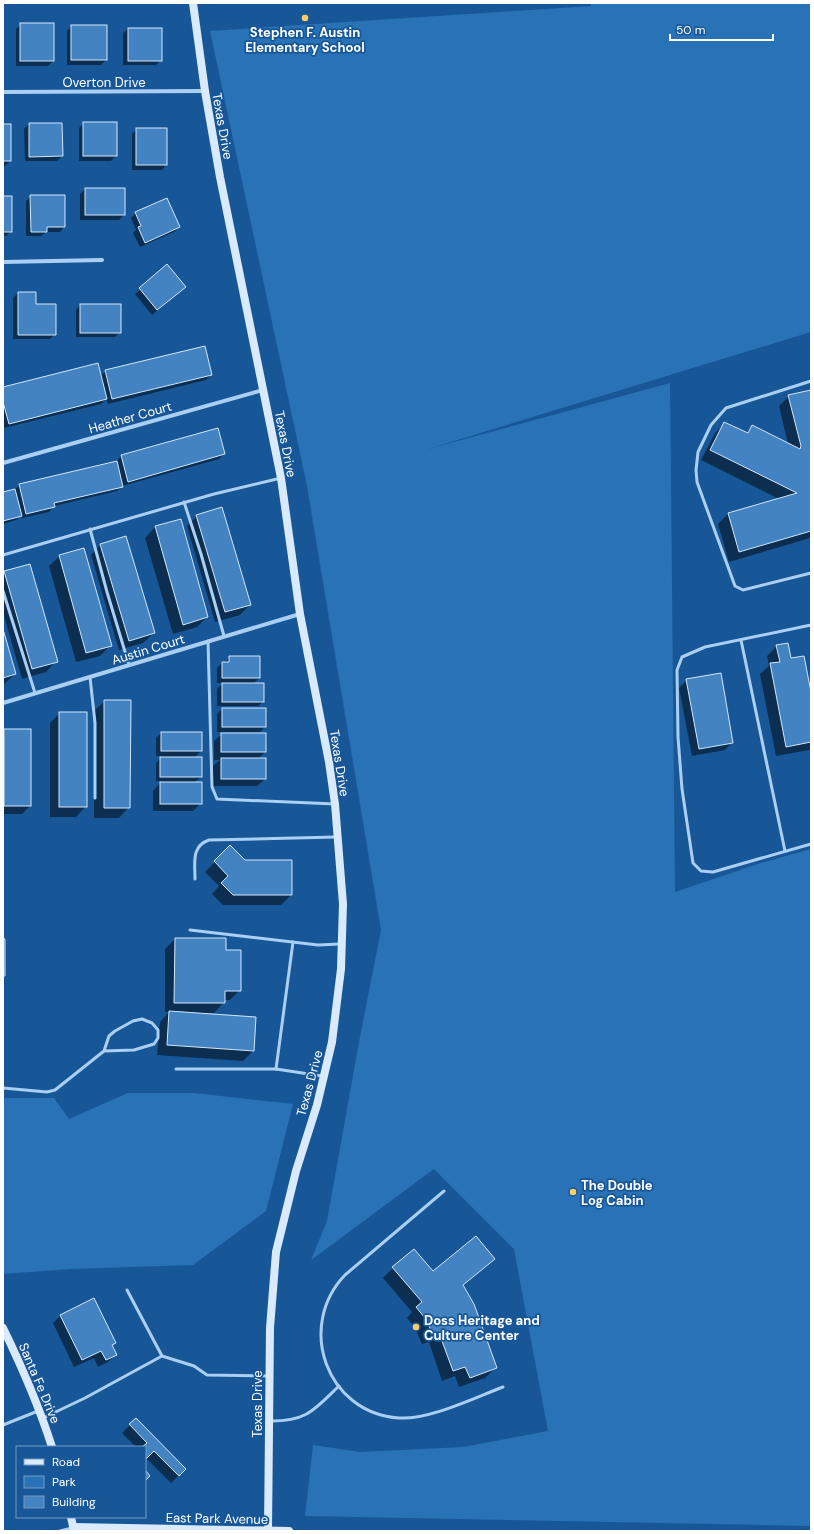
<svg xmlns="http://www.w3.org/2000/svg" width="814" height="1534" viewBox="0 0 814 1534" font-family="'DM Sans',sans-serif">
<style>
.green{fill:#2a72b6}
.shadow{fill:#0007}
.building{fill:#4483c1;stroke:#d2e7fc}
.lines{fill:none;stroke-linecap:round;stroke-linejoin:round}
.lane{stroke:#aacff2;stroke-width:3}
.street{stroke:#aacff2;stroke-width:4}
.secondary{stroke:#d9eafc;stroke-width:8}
.poi-dot{fill:#ffcc6b;stroke:#175798;stroke-width:1.5}
.labels{text-anchor:middle;stroke-width:3.5;stroke-linejoin:round;paint-order:stroke}
.poi-label{font-size:13px;font-weight:bold;fill:#fff;stroke:#175798;text-anchor:start}
.street-label{font-size:13px;fill:#fff;stroke:#175798}
</style>
<rect width="100%" height="100%" fill="#175798"/>
<g class="green">
<polygon points="591,3 811,3 811,332 428,449 670,383 675,892 758,864 811,849 811,1526 305,1516 313,1445 360,1452 463,1447 548,1431 514,1249 434,1169 311,1260 327,1221 359,1042 381,930 307,486 210,31 591,6"/>
<polygon points="128,1093 194,1093 293,1104 266,1211 193,1265 71,1269 3,1274 3,1098 54,1098 69,1119"/>
</g>
<g class="shadow">
<polygon points="21,24 53,61 48,66 16,66 16,29"/>
<polygon points="72,26 106,60 101,65 67,65 67,31"/>
<polygon points="128,29 161,60 156,65 123,65 123,33"/>
<polygon points="84,123 116,123 116,156 111,161 79,161 79,128"/>
<polygon points="29,124 61,124 62,156 57,161 25,161 24,129"/>
<polygon points="3,125 10,161 5,166 3,166"/>
<polygon points="137,129 166,165 162,170 132,170 132,134"/>
<polygon points="85,189 124,215 119,220 80,220 80,194"/>
<polygon points="31,196 64,227 60,232 46,232 41,236 26,236 26,201"/>
<polygon points="3,197 11,231 6,236 3,236"/>
<polygon points="136,213 179,227 174,232 140,247 133,233 136,230 131,218"/>
<polygon points="167,266 180,291 152,315 135,294"/>
<polygon points="18,293 35,305 55,334 50,339 13,339 13,298"/>
<polygon points="80,305 120,332 115,337 76,337 76,310"/>
<polygon points="106,371 211,375 206,380 108,404 106,399 101,404 4,428 3,388 100,376"/>
<polygon points="811,391 811,542 810,538 729,562 718,524 728,514 779,499 701,460 715,433 725,423 746,433 753,426 788,444 779,406 789,396"/>
<polygon points="217,429 224,454 219,459 122,486 117,491 54,506 49,512 22,518 21,515 16,520 3,524 3,493 14,490 20,485 116,462 121,456"/>
<polygon points="197,516 250,605 240,615 215,622 187,526"/>
<polygon points="155,527 207,617 197,627 173,634 145,538"/>
<polygon points="101,544 154,633 143,643 119,650 91,555"/>
<polygon points="60,556 110,646 100,656 76,662 49,566"/>
<polygon points="5,572 56,661 46,672 22,679 3,612 3,574"/>
<polygon points="3,632 15,674 3,685"/>
<polygon points="777,646 791,660 811,697 811,748 809,750 776,756 760,674 769,666 767,656"/>
<polygon points="230,657 259,678 253,684 263,702 258,706 217,706 217,689 223,683 217,683 217,668 222,663 225,663"/>
<polygon points="687,680 732,742 725,750 692,756 679,688"/>
<polygon points="105,701 129,807 119,818 94,818 94,711"/>
<polygon points="222,709 265,727 260,732 217,732 217,714"/>
<polygon points="60,713 86,806 76,817 50,817 50,723"/>
<polygon points="5,730 30,806 22,814 3,814 3,731"/>
<polygon points="161,733 201,733 201,751 194,758 201,777 194,783 201,803 193,811 153,811 153,791 162,781 156,781 156,763 162,756 156,756 156,738"/>
<polygon points="222,734 265,752 258,759 265,779 257,786 213,786 213,766 220,760 214,760 214,741"/>
<polygon points="230,847 244,861 291,895 281,905 223,905 212,894 219,886 205,872"/>
<polygon points="175,939 225,951 240,990 230,1000 224,1000 224,1002 214,1013 201,1013 201,1014 253,1051 243,1061 157,1055 160,1022 169,1012 165,1012 165,949"/>
<polygon points="493,1259 462,1286 495,1368 485,1378 459,1387 455,1376 442,1381 429,1342 422,1344 415,1328 407,1318 412,1312 383,1278 393,1268 433,1273"/>
<polygon points="60,1316 115,1342 111,1346 116,1354 108,1362 98,1367 94,1358 74,1367 53,1323"/>
<polygon points="136,1419 185,1469 171,1483 146,1458 145,1459 145,1447 136,1447 122,1433"/>
</g>
<g class="building">
<rect x="20" y="23" width="34" height="38"/>
<rect x="71" y="25" width="36" height="35"/>
<rect x="128" y="28" width="34" height="33"/>
<rect x="83" y="122" width="34" height="34"/>
<polygon points="29,123 62,123 63,156 29,157"/>
<rect x="3" y="124" width="8" height="37"/>
<rect x="136" y="128" width="31" height="37"/>
<rect x="85" y="188" width="40" height="27"/>
<polygon points="30,195 65,195 65,227 47,227 47,232 31,232"/>
<rect x="3" y="196" width="9" height="36"/>
<polygon points="167,198 180,227 145,243 138,227 141,226 135,212"/>
<polygon points="167,264 186,287 157,310 139,288"/>
<polygon points="18,292 36,292 36,304 56,304 56,335 18,335"/>
<rect x="80" y="304" width="41" height="29"/>
<polygon points="205,346 212,375 112,399 105,370"/>
<polygon points="98,363 107,399 9,424 3,402 3,387"/>
<polygon points="811,390 811,531 739,552 728,513 797,493 710,450 724,422 748,433 752,425 800,449 801,446 788,395"/>
<polygon points="218,428 225,454 128,482 121,455"/>
<polygon points="117,461 123,487 54,503 55,507 26,514 19,484"/>
<polygon points="15,489 22,516 3,521 3,492"/>
<polygon points="222,507 251,605 225,612 196,515"/>
<polygon points="181,519 208,617 183,625 155,526"/>
<polygon points="126,536 155,633 129,641 100,544"/>
<polygon points="84,548 112,646 86,653 59,555"/>
<polygon points="30,564 58,662 32,669 4,571"/>
<polygon points="3,629 16,674 3,678"/>
<polygon points="788,643 791,658 804,656 811,692 811,742 786,747 770,663 780,662 776,645"/>
<polygon points="229,656 260,656 260,678 222,678 222,662 229,662"/>
<polygon points="721,673 733,743 699,749 686,679"/>
<rect x="222" y="683" width="42" height="19"/>
<polygon points="104,700 131,700 130,808 104,808"/>
<rect x="222" y="708" width="44" height="19"/>
<rect x="59" y="712" width="28" height="95"/>
<rect x="4" y="729" width="27" height="77"/>
<rect x="161" y="732" width="41" height="19"/>
<rect x="221" y="733" width="45" height="19"/>
<rect x="160" y="757" width="42" height="20"/>
<rect x="221" y="758" width="45" height="21"/>
<rect x="160" y="782" width="42" height="22"/>
<polygon points="230,845 245,860 292,860 292,895 233,895 221,883 228,876 214,861"/>
<polygon points="3,938 5,939 5,976 3,976"/>
<polygon points="175,938 226,938 226,950 241,950 241,991 225,991 225,1003 174,1003"/>
<polygon points="169,1011 256,1017 254,1051 167,1045"/>
<polygon points="476,1236 495,1259 463,1285 474,1304 497,1368 470,1378 465,1367 453,1371 439,1333 433,1335 425,1318 416,1307 422,1302 392,1267 414,1249 433,1271"/>
<polygon points="94,1298 116,1343 112,1345 117,1355 106,1360 101,1351 82,1360 60,1315"/>
<polygon points="136,1418 186,1469 179,1476 154,1451 145,1460 145,1447 142,1447 147,1443 129,1424"/>
<polygon points="145,1470 150,1476 145,1481"/>
</g>
<g class="lines">
<g class="lane">
<polyline points="811,381 726,408 711,425 698,452 696,470 697,482 735,586 743,590 811,573"/>
<polyline points="184,502 201,554 224,636"/>
<polyline points="90,529 107,592 129,665"/>
<polyline points="3,555 214,494 281,478"/>
<polyline points="3,591 35,693"/>
<polyline points="811,625 705,647 682,657 677,670 678,737 682,789 693,863 701,871 713,872 811,844"/>
<polyline points="741,640 785,851"/>
<polyline points="208,641 212,787 217,799 335,804"/>
<polyline points="90,677 95,723 95,798"/>
<path d="M195,879C195,863 191,846 209,840L336,837"/>
<polyline points="190,930 318,945 340,944"/>
<polyline points="176,1069 276,1069 322,1076"/>
<polyline points="276,1069 293,942"/>
<polyline points="3,1088 47,1092 55,1090 104,1051 109,1036 115,1031 133,1021 142,1019 152,1023 158,1030 158,1038 154,1044 134,1050 104,1051"/>
<path d="M444,1191L345,1275C296,1326 326,1413 399,1418C429,1420 474,1398 503,1387"/>
<polyline points="127,1290 162,1356"/>
<polyline points="43,1418 85,1398 162,1356 194,1366 207,1375 269,1376"/>
<path d="M271,1421C307,1421 314,1410 339,1386"/>
<polyline points="3,1425 38,1411"/>
<polyline points="60,1531 72,1528"/>
</g>
<g class="street">
<polyline points="3,92 205,91"/>
<polyline points="3,262 102,260"/>
<polyline points="3,463 263,390"/>
<polyline points="3,703 300,614"/>
</g>
<g class="secondary">
<polyline points="193,3 205,91 220,177 281,478 300,614 329,762 335,804 343,904 341,969 332,1042 317,1105 296,1171 276,1252 270,1328 268,1531"/>
<path d="M3,1328C22,1367 39,1406 52,1447"/>
<polyline points="71,1517 74,1531"/>
<polyline points="73,1527 289,1531"/>
</g>
</g>
<g class="poi-dot">
<circle cx="305" cy="18" r="4"/>
<circle cx="573" cy="1192" r="4"/>
<circle cx="416" cy="1327" r="4"/>
</g>
<g class="labels">
<g class="poi-label">
<text x="305" y="37" text-anchor="middle">Stephen F. Austin<tspan x="305" dy="15">Elementary School</tspan></text>
<text x="581" y="1190">The Double<tspan x="581" dy="15">Log Cabin</tspan></text>
<text x="424" y="1325">Doss Heritage and<tspan x="424" dy="15">Culture Center</tspan></text>
</g>
<g class="street-label">
<text x="104" y="87">Overton Drive</text>
<text transform="translate(223 126) rotate(80)" y="5">Texas Drive</text>
<text transform="translate(130 417) rotate(-16)" y="5">Heather Court</text>
<text transform="translate(286 444) rotate(79)" y="5">Texas Drive</text>
<text transform="translate(148 649) rotate(-17)" y="5">Austin Court</text>
<text transform="translate(340 763) rotate(81)" y="5">Texas Drive</text>
<text transform="translate(309 1083) rotate(-75)" y="5">Texas Drive</text>
<text transform="translate(40 1383) rotate(67)" y="5">Santa Fe Drive</text>
<text transform="translate(257 1404) rotate(-90)" y="5">Texas Drive</text>
<text transform="translate(217 1518) rotate(1)" y="5">East Park Avenue</text>
</g>
</g>
<rect width="814" height="1534" fill="none" stroke="#ffffff" stroke-width="8"/>
<rect x="16" y="1446" width="130" height="72" fill="#175798" stroke="#749ac1"/>
<rect x="24" y="1459" width="20" height="6" fill="#d9eafc" stroke="#749ac1"/>
<text x="52" y="1466" font-size="12" fill="#ffffff">Road</text>
<rect x="24" y="1476" width="20" height="12" fill="#2a72b6" stroke="#749ac1"/>
<text x="52" y="1486" font-size="12" fill="#ffffff">Park</text>
<rect x="24" y="1496" width="20" height="12" fill="#4483c1" stroke="#749ac1"/>
<text x="52" y="1506" font-size="12" fill="#ffffff">Building</text>
<path d="M670 34v6h103v-6" fill="none" stroke="#ffffff" stroke-width="2"/>
<text x="676" y="34" font-size="12" fill="#ffffff" stroke="#175798" stroke-width="3" paint-order="stroke">50 m</text>
</svg>
